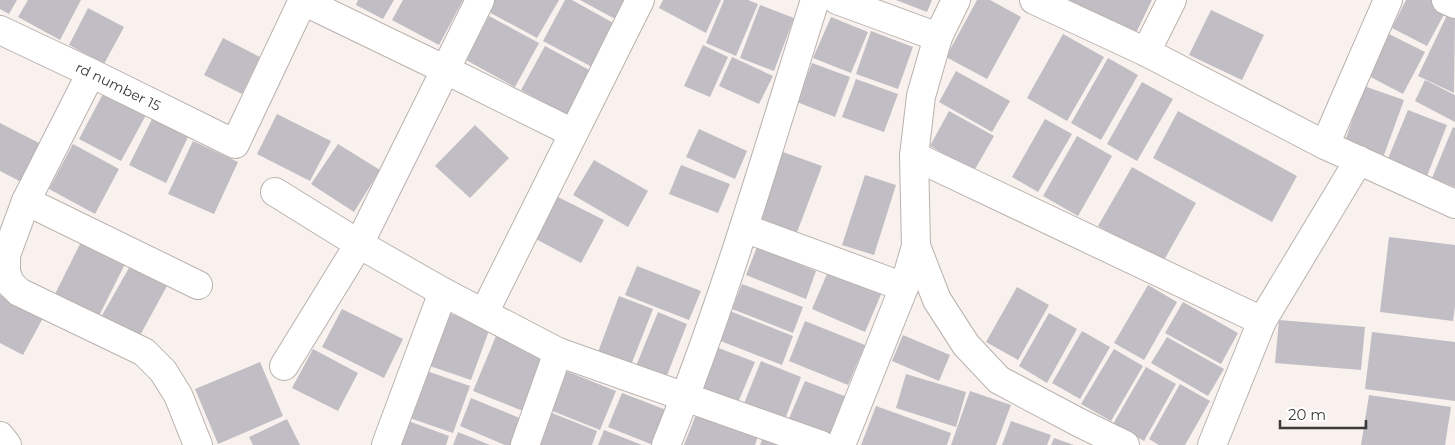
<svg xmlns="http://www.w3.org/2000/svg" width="1455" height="445" viewBox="0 0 1455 445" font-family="Montserrat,sans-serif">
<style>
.building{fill:#c0bec4}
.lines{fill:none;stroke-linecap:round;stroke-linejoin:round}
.minor-casing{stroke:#b9b2ae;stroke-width:30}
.minor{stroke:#fff;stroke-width:28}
.labels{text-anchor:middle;stroke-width:4;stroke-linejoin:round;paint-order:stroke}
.street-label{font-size:14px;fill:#3d3b39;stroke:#fff}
</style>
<rect width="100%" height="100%" fill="#f9f1ed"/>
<g class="building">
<polygon points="0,0 17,0 9,14 0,9"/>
<polygon points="28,0 81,0 60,40 18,17"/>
<polygon points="358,0 394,0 383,19 356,5"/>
<polygon points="403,0 463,0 439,45 392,20"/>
<polygon points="494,0 559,0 537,38 487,11"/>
<polygon points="565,0 572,0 617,25 594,68 543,41"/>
<polygon points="580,0 625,0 615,19"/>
<polygon points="663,0 721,0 706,33 659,8"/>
<polygon points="724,0 748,0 758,4 736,56 706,43"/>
<polygon points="896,0 932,0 927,12"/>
<polygon points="977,0 990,0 1021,17 987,79 946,57"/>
<polygon points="1065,0 1152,0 1135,35"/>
<polygon points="1406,0 1435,0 1448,7 1427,46 1392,28"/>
<polygon points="760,5 794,18 774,71 740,58"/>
<polygon points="88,8 124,27 104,64 69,45"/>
<polygon points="1211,10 1264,35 1242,80 1189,55"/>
<polygon points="1448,13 1455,16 1454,93 1418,76"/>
<polygon points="489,16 539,43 515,87 466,60"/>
<polygon points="831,17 868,32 851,73 813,58"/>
<polygon points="871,31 913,47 898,89 856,74"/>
<polygon points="1385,32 1425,52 1403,94 1363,73"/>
<polygon points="1063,34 1104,57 1067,121 1027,98"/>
<polygon points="223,38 260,57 242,94 204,75"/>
<polygon points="703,45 728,57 710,97 684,86"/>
<polygon points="545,46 593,72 569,116 521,90"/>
<polygon points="732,57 773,76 759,104 719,86"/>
<polygon points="1108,58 1138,75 1101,140 1071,123"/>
<polygon points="812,63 850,77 835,117 797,102"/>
<polygon points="956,71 1010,101 992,132 939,102"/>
<polygon points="856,79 898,94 884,132 842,117"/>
<polygon points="1425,80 1455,95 1455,122 1415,101"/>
<polygon points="1142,82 1173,99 1137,161 1107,144"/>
<polygon points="1364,86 1404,100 1384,155 1345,141"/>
<polygon points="104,92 146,115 121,161 79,139"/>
<polygon points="1408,110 1447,125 1427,176 1387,161"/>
<polygon points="949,111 994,136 974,171 930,146"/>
<polygon points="1178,111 1297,176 1272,222 1153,158"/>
<polygon points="277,114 331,141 310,181 257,154"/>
<polygon points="153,117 189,135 166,183 129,165"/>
<polygon points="1045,119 1072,134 1038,192 1012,177"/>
<polygon points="0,123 43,145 23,183 0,171"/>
<polygon points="475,125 509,158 470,198 435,166"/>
<polygon points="1453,127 1455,128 1455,187 1432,178"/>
<polygon points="699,129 747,151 735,179 686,157"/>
<polygon points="1077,136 1112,156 1078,216 1043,196"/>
<polygon points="193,141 238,162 214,214 168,194"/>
<polygon points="73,144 119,169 95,214 49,189"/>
<polygon points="338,144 380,170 354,212 311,184"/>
<polygon points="780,151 822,166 796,235 755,220"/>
<polygon points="594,160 648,191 628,227 573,195"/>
<polygon points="681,165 730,184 718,213 669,194"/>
<polygon points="1132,167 1196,203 1163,262 1098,226"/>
<polygon points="865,175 896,185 874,255 842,245"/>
<polygon points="556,196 604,220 581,263 534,238"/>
<polygon points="1389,237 1455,245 1455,306 1453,321 1380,312"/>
<polygon points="81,242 125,264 98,318 54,296"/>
<polygon points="757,247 816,271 806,299 746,275"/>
<polygon points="130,266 167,286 138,339 100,319"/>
<polygon points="637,266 701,291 689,320 625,295"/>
<polygon points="829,269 882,292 865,332 812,309"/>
<polygon points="742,284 803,307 793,333 732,309"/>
<polygon points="1148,285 1177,302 1144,360 1114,343"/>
<polygon points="1017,287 1049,305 1018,360 986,342"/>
<polygon points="0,295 43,318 23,355 0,343"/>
<polygon points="619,296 653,309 631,365 598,352"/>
<polygon points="1183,302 1238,333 1221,364 1165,333"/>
<polygon points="342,309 403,339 384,378 322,347"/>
<polygon points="730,311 793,336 782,365 718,340"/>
<polygon points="446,312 490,328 471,380 427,365"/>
<polygon points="658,312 687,324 666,378 636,366"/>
<polygon points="1049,313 1077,329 1047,383 1019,366"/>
<polygon points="1279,320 1365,327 1361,370 1275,363"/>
<polygon points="805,321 865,345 848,385 789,361"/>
<polygon points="1082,331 1110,347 1080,399 1052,383"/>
<polygon points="1372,332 1455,342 1455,401 1365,389"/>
<polygon points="903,335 950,355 939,381 892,361"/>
<polygon points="496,336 545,357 523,411 473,391"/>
<polygon points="1167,337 1224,369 1208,396 1151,363"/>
<polygon points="716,347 755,362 737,405 699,390"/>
<polygon points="313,349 358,373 338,411 292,388"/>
<polygon points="1114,349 1143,366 1111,421 1081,404"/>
<polygon points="761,361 801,377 784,422 743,406"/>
<polygon points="260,362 283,416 218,444 195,389"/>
<polygon points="1146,367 1176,384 1144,441 1113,424"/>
<polygon points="421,369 470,386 453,433 404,416"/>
<polygon points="566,371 616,391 600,430 550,410"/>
<polygon points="906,374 966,392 956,427 896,408"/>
<polygon points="805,381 847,397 830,440 787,423"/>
<polygon points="1180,384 1210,401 1185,445 1159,445 1149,439"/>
<polygon points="970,391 1011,405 996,445 951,445"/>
<polygon points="622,393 669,411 653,445 608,427"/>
<polygon points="1369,395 1451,407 1445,445 1361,445"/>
<polygon points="471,398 522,419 511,445 505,445 460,426"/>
<polygon points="876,406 951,433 947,445 861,445"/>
<polygon points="697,412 758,436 755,445 684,445"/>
<polygon points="552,413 597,431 592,445 540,445"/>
<polygon points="287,419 300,445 253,445 249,437"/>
<polygon points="403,419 449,436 446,445 393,445"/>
<polygon points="1011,421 1051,435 1047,445 1002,445"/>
<polygon points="604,430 642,445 598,445"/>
<polygon points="458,432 490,445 453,445"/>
<polygon points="763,437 785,445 760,445"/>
<polygon points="1054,438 1074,445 1051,445"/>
</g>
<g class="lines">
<defs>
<g id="minor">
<polyline points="837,0 938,37"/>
<polyline points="956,0 938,37 921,96 914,156 916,246 937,300 966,345 999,380 1080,423 1125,445"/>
<polyline points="1034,0 1146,52 1325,145 1455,204"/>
<polyline points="1446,0 1455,4"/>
<polyline points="303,1 446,70 573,133"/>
<path id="s1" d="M0,30L91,73L235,144L303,0"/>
<polyline points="1146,52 1172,0"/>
<polyline points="91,73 26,201 6,255 6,272 10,283 19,292 144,352 163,371 178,395 198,445"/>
<polyline points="1325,145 1388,0"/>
<polyline points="914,156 1262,321"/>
<polyline points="275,192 359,244 443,292 558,352 821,445"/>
<polyline points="26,201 198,285"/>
<polyline points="744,228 904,287"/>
<polyline points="484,313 640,0"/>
<polyline points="284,366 359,244 480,0"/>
<polyline points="0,436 7,445"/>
<polyline points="386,445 443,292"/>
<polyline points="525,445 558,352"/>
<path d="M666,445C725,300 768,149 815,0"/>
<polyline points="841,445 904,287 916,246"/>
<polyline points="1212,445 1262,321 1359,160"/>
</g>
</defs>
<use href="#minor" class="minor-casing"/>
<use href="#minor" class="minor"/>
</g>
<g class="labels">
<g class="street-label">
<text dy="5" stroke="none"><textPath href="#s1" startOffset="131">rd number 15</textPath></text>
</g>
</g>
<path d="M1280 420v8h86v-8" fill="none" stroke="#3d3b39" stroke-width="2.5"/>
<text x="1288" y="420" font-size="15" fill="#3d3b39" stroke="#ffffff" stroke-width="4" paint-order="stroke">20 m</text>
</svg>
